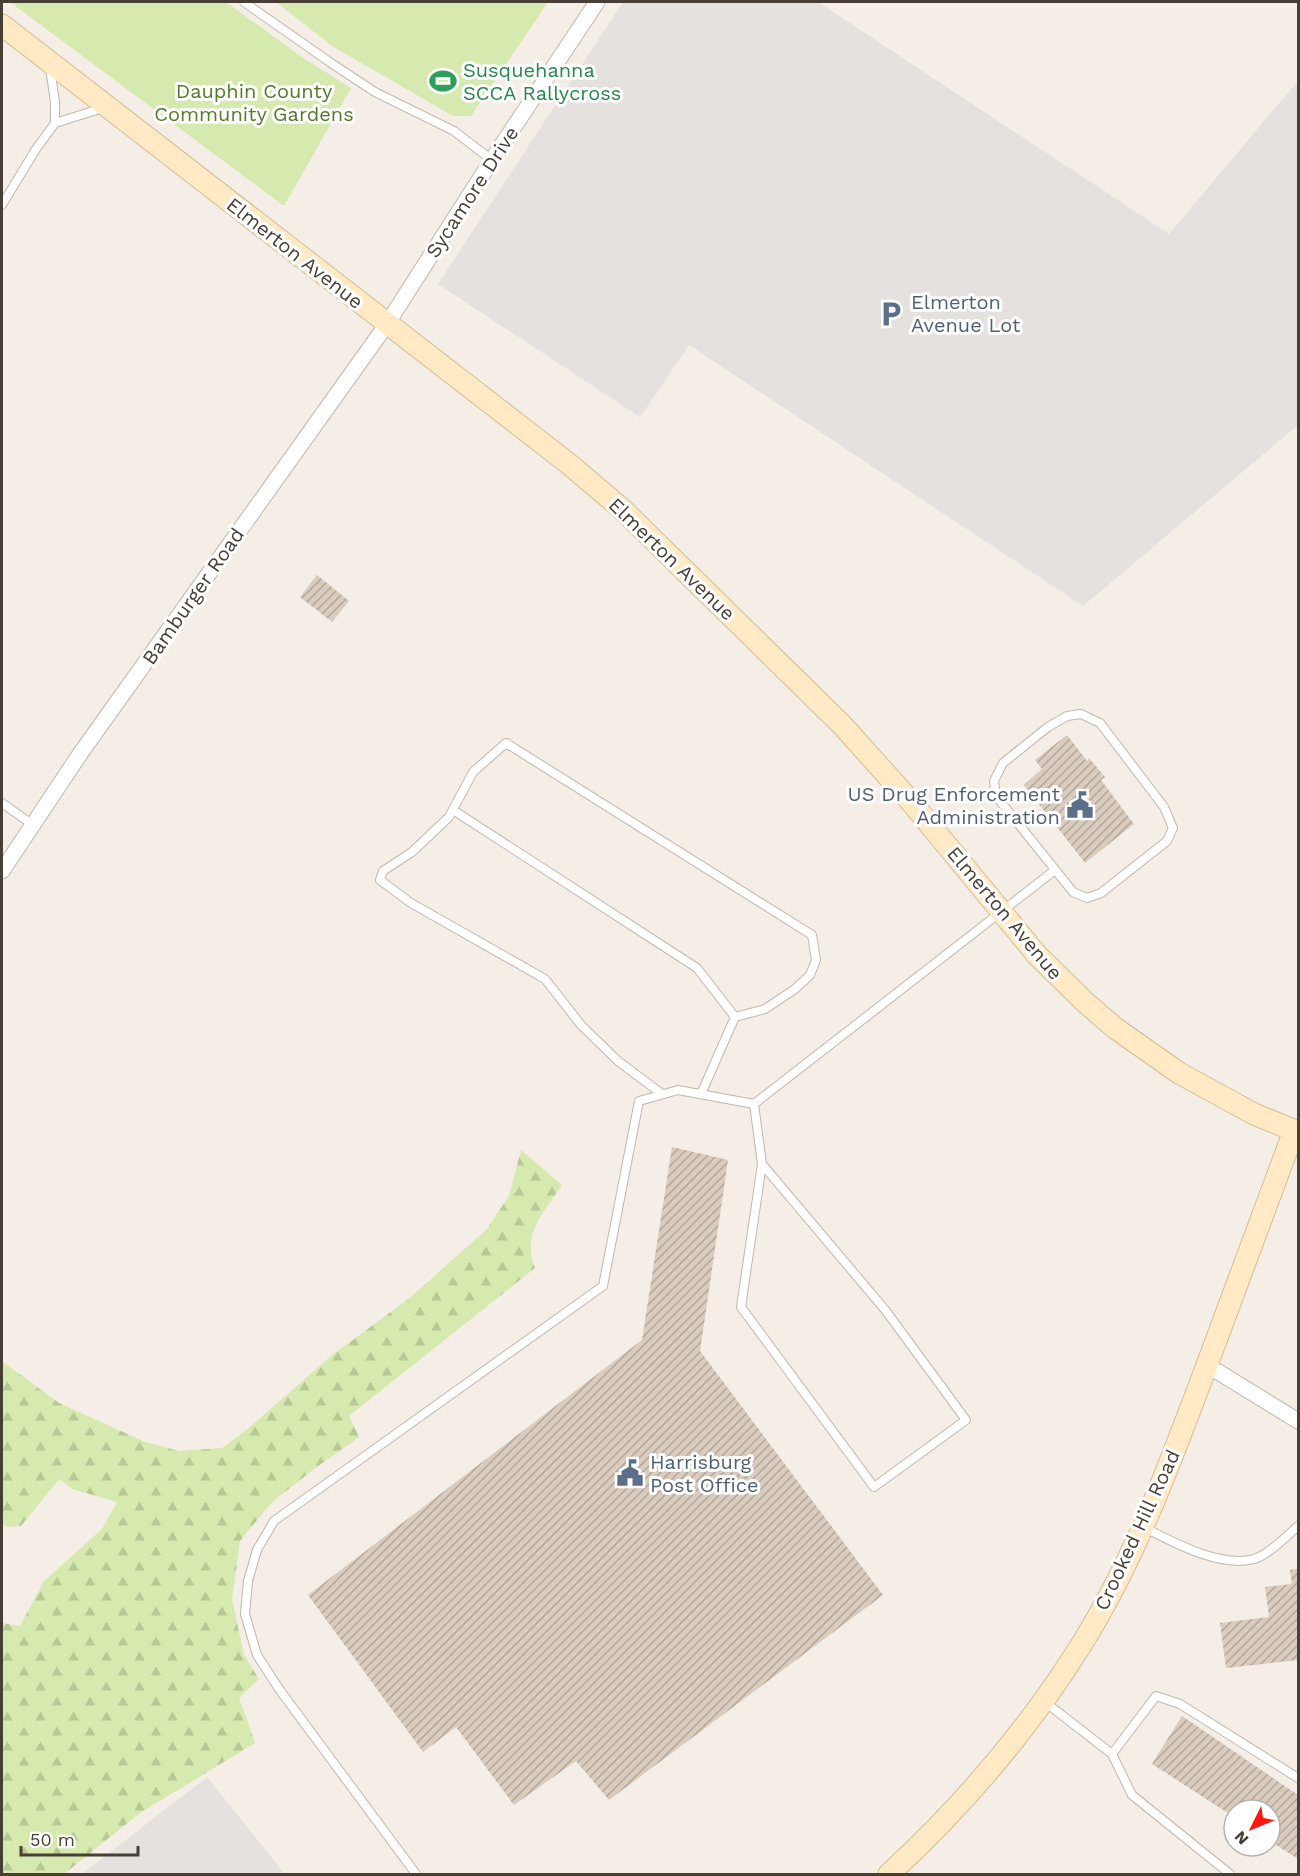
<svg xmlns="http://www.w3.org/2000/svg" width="1300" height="1876" viewBox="0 0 1300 1876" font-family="'Work Sans',sans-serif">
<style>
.forest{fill:url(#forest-firs)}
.garden{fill:#d6e9ae}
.parking{fill:#e4e1de}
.building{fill:url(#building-hatch)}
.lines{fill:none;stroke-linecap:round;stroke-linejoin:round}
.lane-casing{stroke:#c2b7ac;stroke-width:10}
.street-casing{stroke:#c2b7ac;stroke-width:17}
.secondary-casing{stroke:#d5bc95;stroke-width:23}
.lane{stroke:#fff;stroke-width:8}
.street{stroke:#fff;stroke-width:15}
.secondary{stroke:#ffeac5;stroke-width:21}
.labels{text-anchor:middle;stroke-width:6;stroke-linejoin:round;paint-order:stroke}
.leisure-label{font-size:20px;fill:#27864d;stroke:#fff;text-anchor:start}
.park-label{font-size:20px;fill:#517a27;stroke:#fff}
.street-label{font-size:20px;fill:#473e35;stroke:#fff}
.service-label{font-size:20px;fill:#4e5e75;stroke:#fff;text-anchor:start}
</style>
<defs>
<pattern id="forest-firs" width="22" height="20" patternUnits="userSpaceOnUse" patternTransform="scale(1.5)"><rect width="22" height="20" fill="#d6e9ae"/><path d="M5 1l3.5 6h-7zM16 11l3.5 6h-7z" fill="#b9c996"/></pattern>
<pattern id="building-hatch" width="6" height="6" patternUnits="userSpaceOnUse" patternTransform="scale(1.5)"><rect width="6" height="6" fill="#d9cbbe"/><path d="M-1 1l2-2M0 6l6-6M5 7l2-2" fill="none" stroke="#b2a69b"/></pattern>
</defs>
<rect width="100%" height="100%" fill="#f4eee6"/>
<path class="forest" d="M521,1150L562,1185C544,1212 521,1234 535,1268L349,1416L359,1437L314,1469L271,1503L240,1541L232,1599L244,1655L259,1679L239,1698L255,1743L140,1813L64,1874H2V1623L20,1626L44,1581L102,1529L117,1502L72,1489L59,1479L21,1526L7,1527L2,1523V1361L59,1403L145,1442L179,1451L222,1448L249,1428L331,1356L411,1297L486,1230L509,1196Z"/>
<g class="garden">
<polygon points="10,2 226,2 302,57 351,88 284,206"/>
<polygon points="276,2 548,2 471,116 453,116 332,46"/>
</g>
<g class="parking">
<polygon points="623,2 818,2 1169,234 1298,81 1298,425 1083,606 689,345 640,417 438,284"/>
<polygon points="207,1777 285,1874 82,1874"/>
</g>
<g class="building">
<polygon points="317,575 349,601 332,622 300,597"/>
<polygon points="1067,735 1087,761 1089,758 1105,777 1101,780 1134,824 1085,863 1024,785 1042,769 1035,760"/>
<polygon points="672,1147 728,1160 700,1351 883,1595 609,1800 576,1761 514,1805 456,1727 423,1752 308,1595 642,1340"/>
<polygon points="1298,1569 1298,1660 1226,1668 1220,1623 1269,1617 1265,1587 1292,1584 1290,1570"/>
<polygon points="1182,1716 1298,1795 1298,1859 1270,1841 1270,1810 1234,1810 1234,1817 1152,1764"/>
</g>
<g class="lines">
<defs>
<g id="lane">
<polyline points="244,2 331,63 375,92 454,131 492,160"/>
<polyline points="50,68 55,102 55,123"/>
<polyline points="2,205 36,149 55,123 103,108"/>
<polygon points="1081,714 1100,723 1164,807 1173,828 1167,841 1101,893 1087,898 1073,892 996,796 994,781 1003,763 1048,727 1067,716"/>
<polyline points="2,803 33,825"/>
<polyline points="453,810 697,968 735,1017"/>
<polyline points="662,1094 618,1061 581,1025 545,979 411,903 380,880 383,871 412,852 449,817 473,772 506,743 812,935 816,960 810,975 795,989 765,1009 735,1017 701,1094"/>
<polyline points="754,1104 762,1164 741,1307 874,1487 966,1420 886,1311 762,1164"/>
<path d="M1145,1528C1175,1543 1220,1568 1254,1559C1267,1556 1288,1535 1298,1526"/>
<polyline points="1045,1702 1112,1754 1132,1795 1230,1874"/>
<polyline points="1112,1754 1156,1696 1180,1704 1298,1778"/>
<polyline points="416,1874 279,1689 257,1655 245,1614 248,1581 257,1550 274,1521 603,1286 639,1101 678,1090 754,1104 1055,870"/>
</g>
<g id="street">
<polyline points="2,871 80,754 387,324 492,160 597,2"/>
<polyline points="1207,1365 1298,1421"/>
</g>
<g id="secondary">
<polyline points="2,25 569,464 622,509 843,726 912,803 1037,955 1086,1003 1115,1028 1179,1073 1254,1114 1298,1132"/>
<path d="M889,1874C964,1805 1029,1729 1083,1642C1135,1558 1169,1466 1204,1373C1234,1293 1264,1212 1294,1131"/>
</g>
</defs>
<use href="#lane" class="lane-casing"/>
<use href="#street" class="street-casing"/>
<use href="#secondary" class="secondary-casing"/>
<use href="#lane" class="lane"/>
<use href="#street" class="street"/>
<use href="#secondary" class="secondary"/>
</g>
<defs>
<symbol id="stadium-bare" viewBox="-9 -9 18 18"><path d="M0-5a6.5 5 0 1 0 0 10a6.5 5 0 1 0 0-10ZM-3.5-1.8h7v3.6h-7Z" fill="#2e9e5b" stroke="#fff" stroke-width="2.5" paint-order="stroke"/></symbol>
<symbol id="parking-bare" viewBox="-9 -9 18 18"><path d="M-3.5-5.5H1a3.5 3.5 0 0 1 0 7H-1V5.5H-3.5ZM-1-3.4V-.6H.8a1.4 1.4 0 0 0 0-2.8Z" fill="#5c6f8a" stroke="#fff" stroke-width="2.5" paint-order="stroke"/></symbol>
<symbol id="civic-bare" viewBox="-9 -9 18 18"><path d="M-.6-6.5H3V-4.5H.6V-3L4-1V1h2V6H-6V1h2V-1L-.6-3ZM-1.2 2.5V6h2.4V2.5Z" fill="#5c6f8a" stroke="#fff" stroke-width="2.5" paint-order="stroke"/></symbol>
</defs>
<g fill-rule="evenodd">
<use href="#stadium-bare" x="424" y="62" width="38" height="38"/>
<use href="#parking-bare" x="872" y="295" width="38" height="38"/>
<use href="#civic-bare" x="1061" y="786" width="38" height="38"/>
<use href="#civic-bare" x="611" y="1454" width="38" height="38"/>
</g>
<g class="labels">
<g class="leisure-label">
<text x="463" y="77">Susquehanna<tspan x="463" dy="23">SCCA Rallycross</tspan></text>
</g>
<g class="park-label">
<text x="254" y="98">Dauphin County<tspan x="254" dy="23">Community Gardens</tspan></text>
</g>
<g class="street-label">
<text transform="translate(472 192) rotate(-57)" y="7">Sycamore Drive</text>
<text transform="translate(295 253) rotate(38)" y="7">Elmerton Avenue</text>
<text transform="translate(672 559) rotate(44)" y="7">Elmerton Avenue</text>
<text transform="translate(193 596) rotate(-55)" y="7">Bamburger Road</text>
<text transform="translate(1005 913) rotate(50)" y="7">Elmerton Avenue</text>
<text transform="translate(1137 1530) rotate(-65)" y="7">Crooked Hill Road</text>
</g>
<g class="service-label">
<text x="911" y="309">Elmerton<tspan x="911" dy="23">Avenue Lot</tspan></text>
<text x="1060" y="801" text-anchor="end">US Drug Enforcement<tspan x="1060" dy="23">Administration</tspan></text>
<text x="650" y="1469">Harrisburg<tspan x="650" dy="23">Post Office</tspan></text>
</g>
</g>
<rect width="1300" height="1876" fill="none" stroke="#473e35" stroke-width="6"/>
<g transform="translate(1252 1828) rotate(227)"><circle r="28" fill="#ffffff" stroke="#b5b2ae" stroke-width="1.5"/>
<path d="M0-4.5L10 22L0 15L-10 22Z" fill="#ff1712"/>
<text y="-9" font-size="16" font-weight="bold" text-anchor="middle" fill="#473e35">N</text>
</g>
<path d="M21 1846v9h117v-9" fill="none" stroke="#473e35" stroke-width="3"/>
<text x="30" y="1846" font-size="18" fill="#473e35" stroke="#ffffff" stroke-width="4.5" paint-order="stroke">50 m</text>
</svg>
